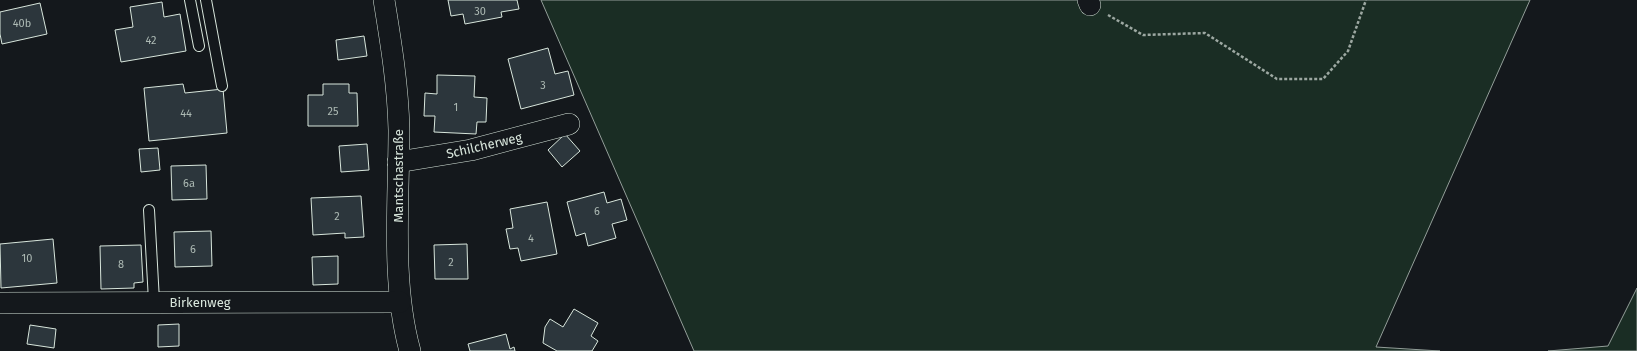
<svg xmlns="http://www.w3.org/2000/svg" width="1637" height="351" viewBox="0 0 1637 351" font-family="'Fira Sans',sans-serif">
<style>
.green{fill:#1a2d24;stroke:#939e99}
.building{fill:#2c363c;stroke:#d8e6dc}
.lines{fill:none;stroke-linecap:round;stroke-linejoin:round}
.lane-casing{stroke:#d8e6dc;stroke-width:12}
.street-casing{stroke:#d8e6dc;stroke-width:22}
.path{stroke:#9da8a2;stroke-width:2.5;stroke-dasharray:3 2;stroke-linecap:butt}
.lane{stroke:#14181c;stroke-width:10}
.street{stroke:#14181c;stroke-width:21}
.labels{text-anchor:middle;stroke-width:3;stroke-linejoin:round;paint-order:stroke}
.number-label{font-size:11px;fill:#adbab4}
.street-label{font-size:13px;fill:#d8e6dc;stroke:#14181c}
</style>
<rect width="100%" height="100%" fill="#14181c"/>
<g class="green">
<polygon points="541,0 1530,0 1376,347 1440,351 694,351"/>
<polygon points="1637,288 1637,351 1548,351 1608,346"/>
</g>
<g class="building">
<polygon points="448,0 517,0 519,9 501,12 502,17 465,24 463,14 451,16"/>
<polygon points="162,2 164,17 180,14 186,51 121,62 115,30 133,27 130,7"/>
<polygon points="40,3 47,34 2,44 0,34 0,12"/>
<polygon points="364,36 367,56 338,60 336,40"/>
<polygon points="548,48 555,74 568,71 574,95 521,109 508,59"/>
<polygon points="437,75 475,76 474,97 487,98 486,122 477,122 476,134 434,132 435,116 424,116 425,93 437,94"/>
<polygon points="183,84 185,93 223,89 227,133 149,141 144,88"/>
<polygon points="323,84 349,84 349,93 357,93 358,126 308,126 308,95 323,95"/>
<polygon points="565,134 580,151 562,167 548,150"/>
<polygon points="367,144 369,170 341,172 339,146"/>
<polygon points="158,148 160,170 141,172 139,149"/>
<polygon points="206,165 207,199 172,200 171,166"/>
<polygon points="604,192 607,203 621,199 627,220 612,224 616,238 588,246 585,233 576,236 567,202"/>
<polygon points="361,196 364,237 345,238 345,233 313,235 311,198"/>
<polygon points="547,202 557,254 521,261 518,248 510,249 506,229 513,228 510,209"/>
<polygon points="211,231 212,266 175,267 174,232"/>
<polygon points="53,239 57,283 1,288 0,244"/>
<polygon points="467,244 468,279 435,279 434,245"/>
<polygon points="141,245 143,282 134,283 134,288 101,289 100,246"/>
<polygon points="338,256 338,284 313,285 312,257"/>
<polygon points="574,309 598,323 591,336 598,341 592,351 557,351 543,343 545,327 550,319 563,327"/>
<polygon points="179,324 179,346 158,347 158,325"/>
<polygon points="30,325 56,329 54,348 27,344"/>
<polygon points="506,334 510,349 514,347 515,351 470,351 468,344"/>
</g>
<g class="lines">
<defs>
<g id="lane">
<polyline points="190,0 199,46"/>
<polyline points="206,0 222,86"/>
<polyline points="149,210 154,301"/>
</g>
<g id="street">
<path d="M384,0C391,43 398,86 399,130C399,201 391,282 410,351"/>
<polyline points="1088,0 1090,5"/>
<polyline points="398,162 471,150 569,124"/>
<polyline points="0,303 400,302"/>
</g>
</defs>
<use href="#lane" class="lane-casing"/>
<use href="#street" class="street-casing"/>
<polyline class="path" points="1108,15 1143,35 1205,33 1277,79 1323,79 1348,51 1366,0"/>
<use href="#lane" class="lane"/>
<use href="#street" class="street"/>
</g>
<g class="labels">
<g class="number-label">
<text x="480" y="15">30</text>
<text x="22" y="27">40b</text>
<text x="151" y="44">42</text>
<text x="543" y="89">3</text>
<text x="456" y="111">1</text>
<text x="333" y="115">25</text>
<text x="186" y="117">44</text>
<text x="189" y="187">6a</text>
<text x="597" y="215">6</text>
<text x="337" y="220">2</text>
<text x="531" y="242">4</text>
<text x="193" y="253">6</text>
<text x="27" y="262">10</text>
<text x="451" y="266">2</text>
<text x="121" y="268">8</text>
</g>
<g class="street-label">
<text transform="translate(484 145) rotate(-13)" y="5">Schilcherweg</text>
<text transform="translate(398 176) rotate(-90)" y="5">Mantschastraße</text>
<text x="200" y="307">Birkenweg</text>
</g>
</g>
</svg>
